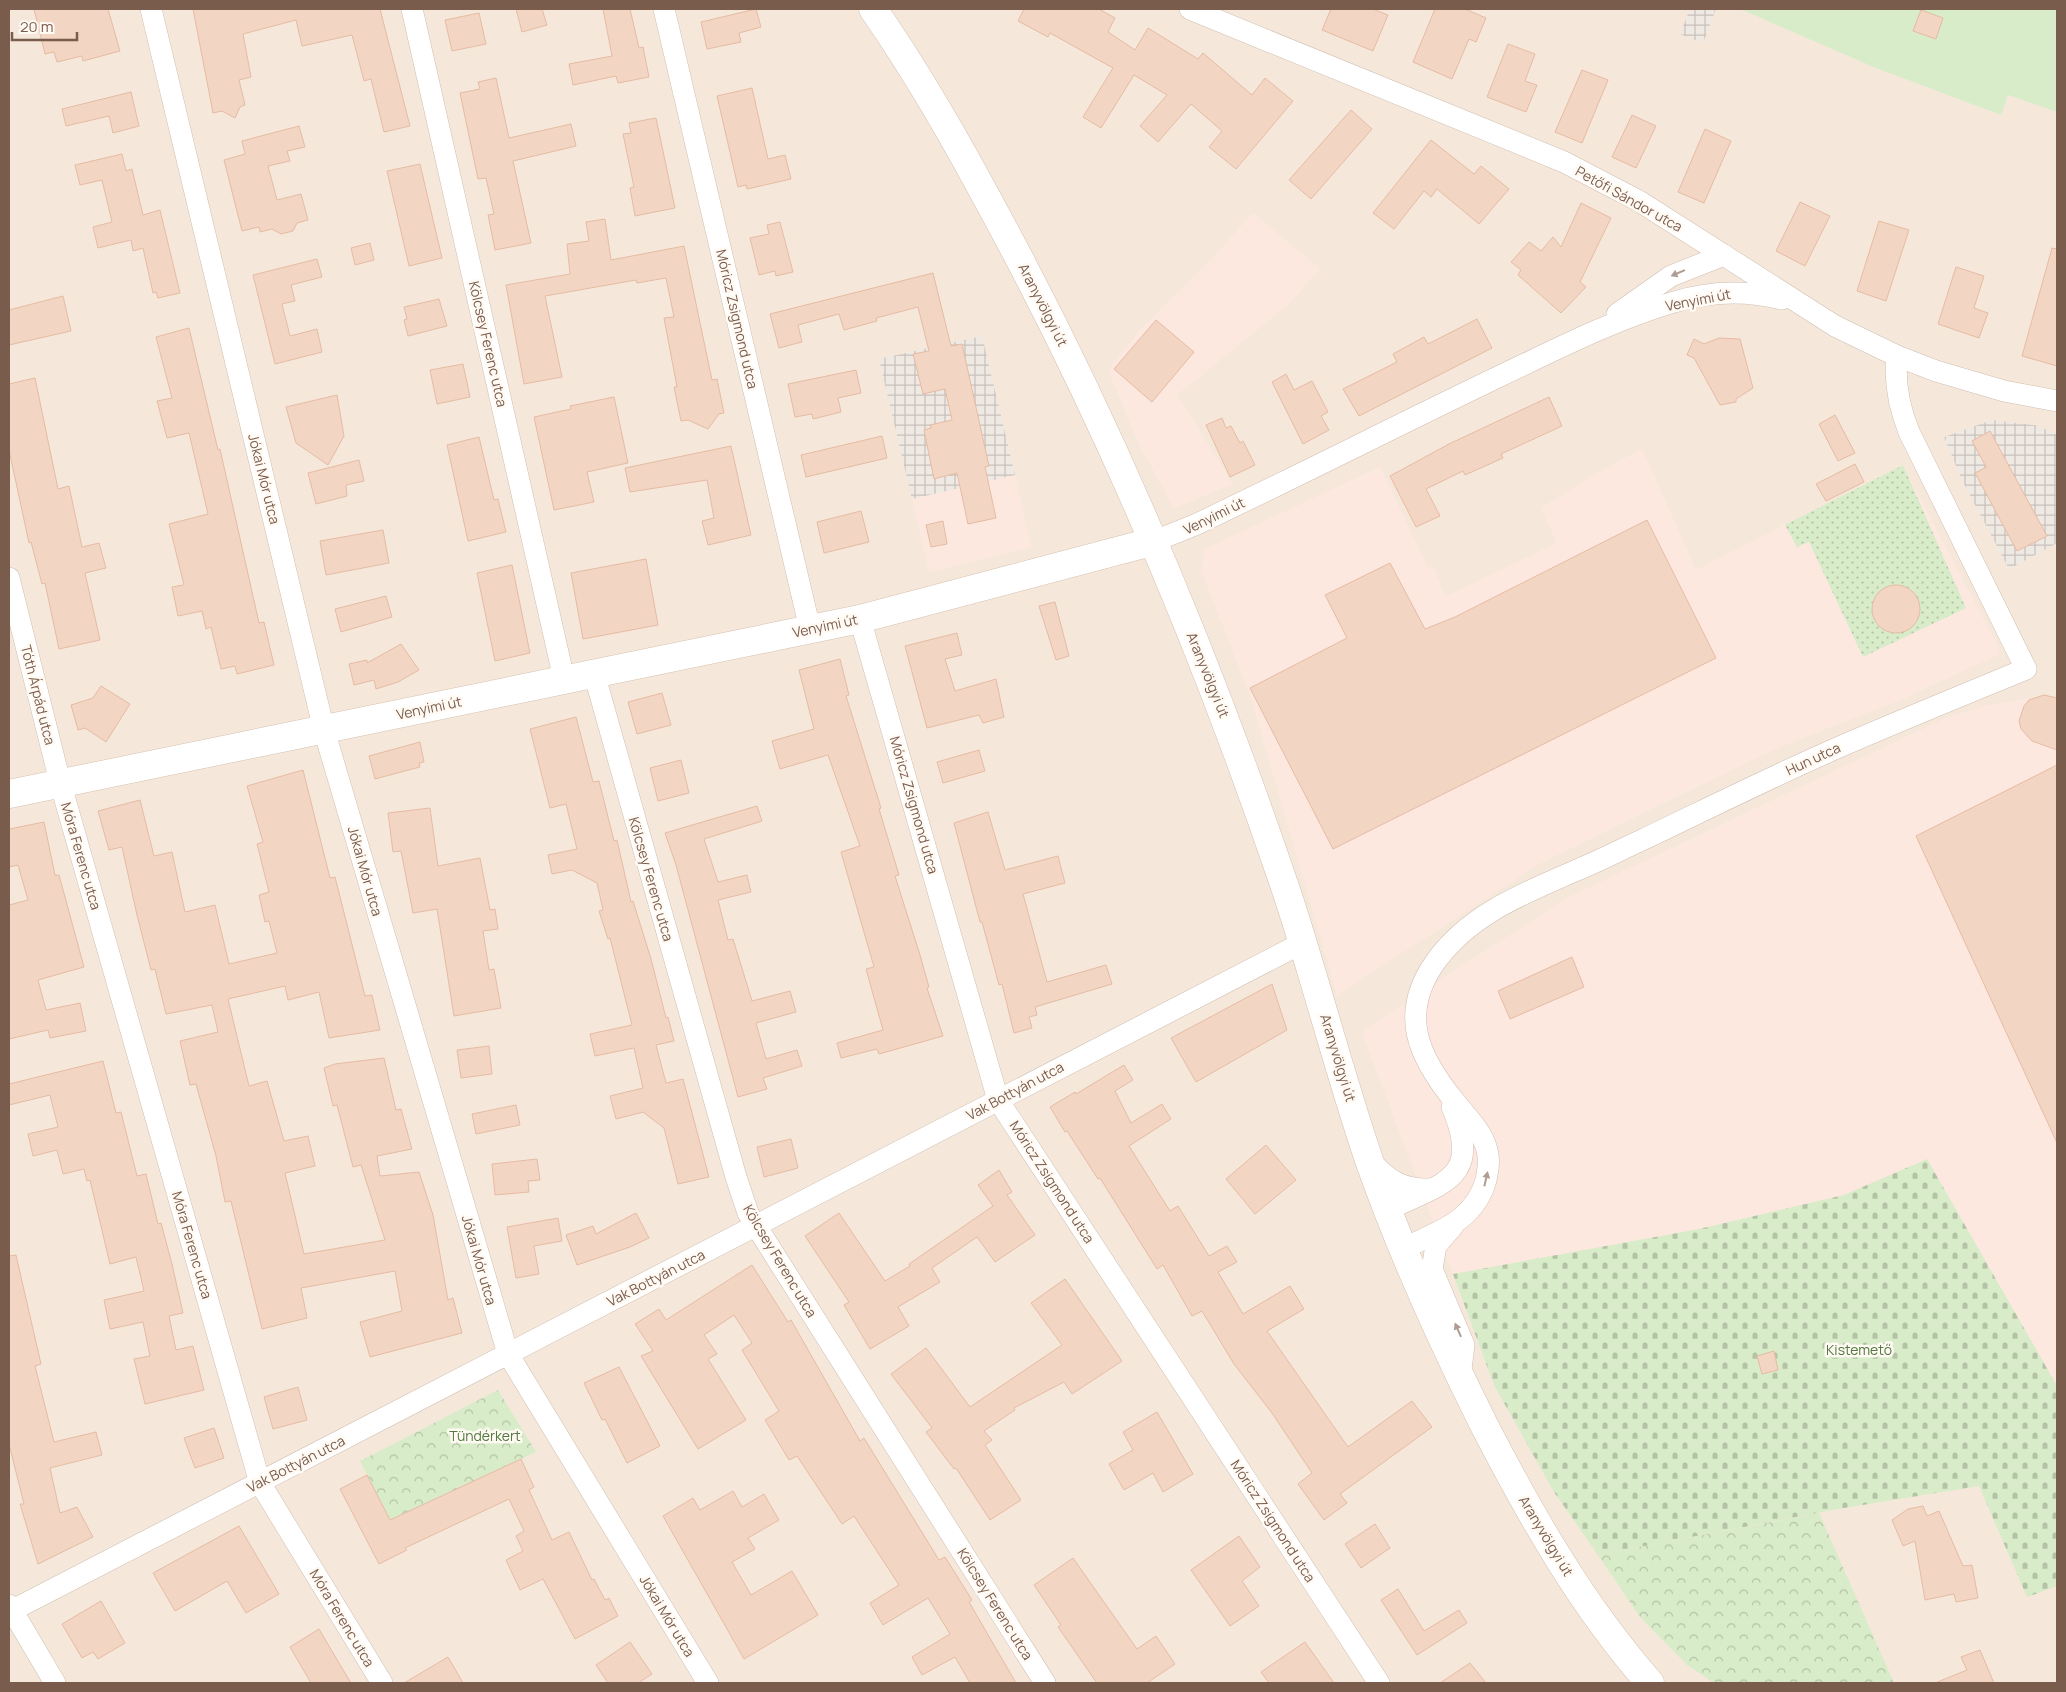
<svg xmlns="http://www.w3.org/2000/svg" width="2066" height="1692" viewBox="0 0 2066 1692" font-family="Manrope,sans-serif">
<style>
.residential{fill:#f5e8da}
.commercial{fill:#fde8e0}
.industrial{fill:url(#industrial-grid)}
.grass{fill:url(#grass-dots)}
.cemetery{fill:url(#cemetery-stones)}
.park{fill:url(#park-crowns)}
.garden{fill:#d8ecc9}
.building{fill:#f3d5c3;stroke:#e6bba3}
.lines{fill:none;stroke-linecap:round;stroke-linejoin:round}
.street-casing{stroke:#d1beb0;stroke-width:22}
.secondary-casing{stroke:#d6c0b0;stroke-width:29}
.street{stroke:#fff;stroke-width:21}
.secondary{stroke:#fff;stroke-width:28}
.oneway{fill:#af9d94}
.labels{text-anchor:middle;stroke-width:5;stroke-linejoin:round;paint-order:stroke}
.street-label{font-size:14px;fill:#7a5c4d;stroke:#fffaf3}
.park-label{font-size:14px;fill:#537a41;stroke:#fffaf3}
</style>
<defs>
<pattern id="industrial-grid" width="8" height="8" patternUnits="userSpaceOnUse" patternTransform="scale(1.25)"><rect width="8" height="8" fill="#efe9e4"/><path d="M0 4h8M4 0v8" fill="none" stroke="#c7c0bb"/></pattern>
<pattern id="grass-dots" width="8" height="8" patternUnits="userSpaceOnUse" patternTransform="scale(1.25)"><rect width="8" height="8" fill="#d8ecc9"/><path d="M2 2h.1M6 6h.1" fill="none" stroke="#b4c2a5" stroke-width="1.8" stroke-linecap="round"/></pattern>
<pattern id="cemetery-stones" width="16" height="16" patternUnits="userSpaceOnUse" patternTransform="scale(1.25)"><rect width="16" height="16" fill="#d8ecc9"/><path d="M2 7V4a2 2 0 0 1 4 0v3zM10 15v-3a2 2 0 0 1 4 0v3z" fill="#b4c2a5"/></pattern>
<pattern id="park-crowns" width="20" height="18" patternUnits="userSpaceOnUse" patternTransform="scale(1.25)"><rect width="20" height="18" fill="#d8ecc9"/><path d="M2 6a3 3 0 1 1 6 0M12 15a3 3 0 1 1 6 0" fill="none" stroke="#b4c2a5"/></pattern>
</defs>
<rect width="100%" height="100%" fill="#fdf6ec"/>
<rect class="residential" x="9" y="9" width="2048" height="1674"/>
<g class="commercial">
<polygon points="1253,213 1320,269 1291,302 1177,395 1233,484 1174,508 1139,444 1108,370 1140,330 1207,264"/>
<polygon points="1642,449 1696,570 1903,465 1999,649 1999,654 1903,699 1775,749 1541,863 1337,995 1250,695 1201,570 1205,549 1380,467 1428,568 1433,566 1445,597 1557,543 1541,508 1613,464"/>
<polygon points="1015,475 1031,547 929,572 912,499"/>
<polygon points="2027,699 2057,700 2057,1385 1927,1159 1844,1195 1699,1229 1453,1274 1363,1035 1365,1029 1567,898 1946,718 1985,706"/>
</g>
<g class="industrial">
<polygon points="1690,9 1716,9 1703,43 1680,34"/>
<polygon points="982,336 1015,475 912,499 879,359"/>
<polygon points="1992,420 2039,426 2057,435 2057,543 2009,569 1962,480 1944,437"/>
</g>
<polygon class="grass" points="1903,465 1966,608 1863,657 1809,542 1797,547 1785,525"/>
<polygon class="cemetery" points="1927,1159 2057,1386 2057,1586 2027,1597 1979,1486 1838,1509 1598,1555 1554,1492 1494,1385 1453,1274 1699,1229 1844,1195"/>
<g class="park">
<polygon points="498,1390 536,1452 390,1520 360,1461"/>
<polygon points="1819,1513 1894,1683 1714,1683 1687,1665 1640,1617 1598,1555"/>
</g>
<polygon class="garden" points="1740,9 2057,9 2057,112 2008,95 2001,115 1876,68"/>
<g class="building">
<polygon points="34,9 108,9 120,51 83,61 82,56 57,62 54,52 45,54"/>
<polygon points="193,9 380,9 410,126 384,132 371,79 364,81 352,35 302,46 296,20 243,34 251,77 239,80 245,105 240,107 235,118 222,111 213,113"/>
<polygon points="516,9 542,9 547,25 522,32"/>
<polygon points="603,9 630,9 639,48 643,47 649,77 618,83 616,76 573,85 569,64 612,56"/>
<polygon points="756,9 761,27 739,33 741,42 707,49 701,22"/>
<polygon points="1024,9 1099,9 1115,18 1108,32 1135,50 1148,28 1198,59 1203,53 1252,95 1265,78 1293,101 1236,169 1209,147 1222,131 1191,104 1158,142 1140,126 1167,95 1134,75 1101,128 1083,117 1113,68 1050,33 1048,37 1018,21"/>
<polygon points="1331,9 1373,9 1388,15 1373,51 1322,30"/>
<polygon points="1435,9 1465,9 1486,18 1476,42 1469,39 1452,79 1413,62"/>
<polygon points="1921,10 1943,18 1936,39 1913,31"/>
<polygon points="479,13 486,44 452,51 445,20"/>
<polygon points="1508,44 1535,54 1525,81 1537,85 1526,112 1487,97"/>
<polygon points="1582,70 1608,80 1582,143 1555,132"/>
<polygon points="496,78 509,138 571,124 576,146 513,161 531,243 495,250 488,215 494,214 486,178 478,179 460,93 480,89 478,82"/>
<polygon points="752,88 768,159 785,155 791,179 747,189 746,185 738,187 717,96"/>
<polygon points="131,92 139,126 113,133 109,116 66,126 62,109"/>
<polygon points="1351,110 1372,129 1311,199 1289,180"/>
<polygon points="1632,115 1656,126 1636,168 1612,157"/>
<polygon points="656,118 675,208 635,216 630,188 634,187 623,134 631,133 629,123"/>
<polygon points="299,126 305,147 287,151 290,161 268,166 277,200 301,194 308,220 297,223 293,231 281,234 272,229 260,232 259,227 242,231 224,160 245,154 242,141"/>
<polygon points="1705,129 1731,141 1704,203 1678,192"/>
<polygon points="1431,140 1474,174 1481,166 1509,189 1479,224 1437,189 1431,197 1424,191 1394,229 1373,213"/>
<polygon points="122,154 126,171 132,169 143,215 160,210 180,293 158,298 156,292 153,293 143,248 133,251 131,240 98,248 93,227 112,222 102,180 80,185 75,165"/>
<polygon points="420,164 442,258 409,266 387,171"/>
<polygon points="1800,202 1830,216 1805,266 1776,251"/>
<polygon points="1581,203 1611,218 1580,282 1586,287 1561,313 1518,275 1521,270 1511,262 1529,242 1541,251 1553,237 1561,247"/>
<polygon points="605,219 611,260 684,246 712,380 717,379 724,413 719,414 708,429 688,420 681,421 674,387 677,387 664,318 674,317 666,278 637,283 636,280 545,296 562,377 524,384 506,285 570,274 567,244 589,241 586,222"/>
<polygon points="1879,221 1909,230 1886,301 1857,291"/>
<polygon points="780,222 793,272 776,276 775,271 759,275 750,238 769,234 767,225"/>
<polygon points="370,243 374,260 355,265 351,248"/>
<polygon points="2052,248 2057,249 2057,366 2022,356"/>
<polygon points="317,259 322,277 291,285 295,301 282,304 290,336 317,329 322,352 275,364 253,275"/>
<polygon points="1956,267 1984,276 1974,308 1988,313 1979,338 1938,324"/>
<polygon points="933,273 951,346 962,344 989,466 985,467 996,518 968,524 957,473 934,479 924,430 931,428 930,425 952,420 945,389 923,394 913,354 929,351 918,307 876,318 877,321 844,330 839,314 798,325 802,342 779,348 770,314"/>
<polygon points="63,296 71,331 9,345 9,310"/>
<polygon points="439,299 447,326 408,336 404,320 407,319 404,307"/>
<polygon points="1477,319 1492,348 1359,416 1343,389 1397,362 1393,354 1424,337 1428,344"/>
<polygon points="1156,320 1194,352 1152,402 1114,369"/>
<polygon points="189,328 218,450 220,449 259,623 264,622 274,665 237,674 235,666 221,669 211,627 206,629 202,611 178,616 172,587 184,585 169,524 208,514 189,433 167,438 157,401 172,398 156,337"/>
<polygon points="1719,338 1740,339 1753,388 1736,399 1736,402 1720,405 1694,358 1687,355 1694,339 1704,344"/>
<polygon points="463,364 470,397 437,404 430,370"/>
<polygon points="856,370 861,393 838,398 841,412 813,419 812,414 795,417 788,384"/>
<polygon points="1286,374 1294,390 1312,381 1328,412 1321,416 1329,430 1303,444 1272,382"/>
<polygon points="35,378 58,489 69,486 82,547 99,543 106,568 85,573 100,640 59,649 45,583 42,584 31,542 29,543 9,450 9,384"/>
<polygon points="337,395 344,436 328,465 296,443 286,407"/>
<polygon points="614,397 628,463 587,472 594,502 554,510 534,417 571,409 570,406"/>
<polygon points="1549,397 1562,426 1501,454 1503,458 1465,475 1463,471 1426,489 1440,516 1416,527 1390,476 1449,444"/>
<polygon points="1835,415 1855,453 1838,461 1819,424"/>
<polygon points="1222,418 1226,428 1231,426 1240,443 1243,441 1255,465 1230,477 1206,425"/>
<polygon points="1990,431 2047,536 2017,551 1975,473 1986,467 1972,441"/>
<polygon points="882,436 887,458 806,477 801,455"/>
<polygon points="479,437 494,500 498,499 506,532 468,541 447,445"/>
<polygon points="731,446 751,535 708,545 702,521 714,518 707,480 630,492 625,468"/>
<polygon points="359,460 364,481 346,485 347,496 316,504 308,473"/>
<polygon points="1855,464 1864,482 1826,501 1816,484"/>
<polygon points="861,511 869,542 824,553 817,522"/>
<polygon points="1647,520 1716,658 1333,849 1250,688 1347,638 1325,595 1390,563 1425,629 1455,617"/>
<polygon points="943,521 947,544 931,547 926,525"/>
<polygon points="383,530 389,563 326,575 320,541"/>
<polygon points="646,559 658,625 583,639 571,573"/>
<polygon points="512,565 530,653 495,661 477,573"/>
<circle cx="1896" cy="609" r="24"/>
<polygon points="386,596 392,617 341,632 335,609"/>
<polygon points="1055,602 1069,656 1056,660 1039,606"/>
<polygon points="957,633 962,655 945,659 955,691 996,679 1004,717 983,723 979,715 927,728 905,646"/>
<polygon points="401,644 419,670 398,682 376,689 374,680 354,685 349,664 367,660 367,663"/>
<polygon points="840,659 849,695 846,696 881,808 879,809 899,875 895,876 920,955 929,987 927,988 943,1036 879,1054 877,1049 841,1058 837,1043 883,1030 866,969 874,967 841,852 860,846 828,755 780,769 772,741 814,729 799,670"/>
<polygon points="101,686 130,704 106,742 85,728 78,730 71,705 93,698"/>
<polygon points="662,693 671,725 637,734 628,702"/>
<polygon points="2044,695 2057,698 2057,750 2032,741 2021,729 2019,721 2024,706 2029,700"/>
<polygon points="576,717 593,782 599,781 614,841 617,840 631,902 633,901 651,959 666,1018 668,1017 674,1041 656,1045 666,1083 683,1079 709,1177 678,1184 664,1128 643,1112 616,1119 610,1096 643,1088 634,1048 595,1056 590,1034 632,1025 610,938 608,939 599,911 603,910 597,883 572,870 552,874 548,855 577,849 566,804 550,808 530,729"/>
<polygon points="420,742 424,762 419,763 420,767 375,779 369,756"/>
<polygon points="979,750 985,771 943,783 937,762"/>
<polygon points="681,760 689,793 658,801 650,768"/>
<polygon points="2057,765 2057,1143 1916,836"/>
<polygon points="303,770 330,878 335,877 365,996 372,995 380,1030 329,1038 319,992 288,1000 285,986 228,999 249,1086 267,1081 284,1141 308,1136 315,1166 285,1173 304,1254 385,1240 361,1165 353,1167 337,1105 333,1106 324,1068 335,1064 384,1058 396,1110 401,1109 412,1149 377,1156 380,1176 419,1172 433,1215 448,1300 453,1298 462,1333 370,1357 360,1322 402,1311 395,1271 301,1288 307,1318 262,1329 231,1201 225,1202 216,1156 196,1084 190,1085 180,1041 218,1032 212,1005 166,1014 155,969 151,970 137,915 122,847 109,850 98,811 140,800 154,856 172,852 185,912 215,905 229,964 277,953 269,921 265,922 259,895 269,892 257,844 263,842 247,786"/>
<polygon points="757,806 762,821 704,839 718,882 747,875 751,892 718,900 728,940 733,939 752,1001 790,991 796,1012 756,1023 766,1059 797,1050 802,1066 763,1078 767,1089 738,1097 676,865 665,833"/>
<polygon points="430,808 438,866 480,858 490,910 495,909 498,929 483,931 489,970 494,969 501,1008 454,1016 437,909 413,913 401,851 393,852 388,813"/>
<polygon points="988,812 1005,870 1058,856 1065,883 1023,894 1047,982 1106,965 1112,984 1035,1007 1037,1015 1029,1017 1032,1028 1014,1033 1002,984 999,985 982,922 980,922 954,823"/>
<polygon points="44,822 55,875 59,875 84,967 38,980 46,1010 80,1003 86,1031 50,1038 48,1030 9,1039 9,905 28,900 18,865 9,867 9,829"/>
<polygon points="1572,957 1584,987 1510,1019 1498,991"/>
<polygon points="1272,984 1287,1030 1196,1082 1171,1038"/>
<polygon points="489,1046 492,1074 461,1078 457,1050"/>
<polygon points="103,1061 116,1113 121,1112 137,1176 146,1174 158,1224 161,1223 172,1264 183,1313 169,1316 176,1350 193,1346 204,1390 145,1404 134,1359 150,1356 143,1322 110,1329 104,1300 144,1291 136,1257 110,1264 90,1180 87,1181 84,1169 63,1174 57,1150 33,1156 28,1134 58,1127 50,1095 9,1105 9,1084"/>
<polygon points="1124,1065 1133,1080 1115,1091 1131,1123 1162,1104 1171,1119 1129,1146 1170,1211 1178,1206 1209,1256 1227,1246 1237,1262 1218,1272 1243,1314 1290,1286 1304,1309 1267,1331 1348,1447 1412,1401 1432,1427 1340,1494 1347,1503 1324,1520 1298,1484 1312,1473 1272,1413 1234,1364 1202,1311 1192,1316 1163,1265 1157,1269 1100,1178 1098,1179 1067,1131 1065,1132 1050,1107 1075,1092 1076,1094"/>
<polygon points="516,1105 520,1125 476,1134 472,1114"/>
<polygon points="791,1139 798,1168 764,1177 757,1147"/>
<polygon points="1266,1145 1296,1180 1255,1214 1226,1179"/>
<polygon points="537,1159 540,1180 528,1181 529,1192 495,1195 492,1164"/>
<polygon points="999,1170 1012,1192 1007,1195 1035,1235 995,1262 977,1237 932,1268 940,1282 898,1307 909,1326 870,1349 844,1305 849,1302 805,1236 839,1213 885,1281 910,1266 909,1264 993,1206 978,1185"/>
<polygon points="636,1213 649,1238 630,1247 577,1265 566,1235 593,1226 596,1234"/>
<polygon points="558,1218 562,1241 534,1246 539,1274 516,1278 507,1227"/>
<polygon points="16,1255 41,1364 35,1366 54,1442 96,1432 102,1455 50,1468 60,1513 77,1507 93,1537 38,1564 20,1504 24,1504 9,1444 9,1256"/>
<polygon points="752,1265 788,1322 791,1320 860,1441 864,1438 939,1560 945,1557 972,1600 969,1602 1016,1683 970,1683 955,1657 922,1675 912,1657 950,1634 928,1598 883,1625 870,1603 899,1585 854,1516 842,1524 797,1456 789,1460 765,1420 779,1411 742,1350 752,1343 734,1315 704,1335 717,1354 708,1359 746,1420 698,1449 641,1356 653,1351 635,1324 659,1309 666,1320"/>
<polygon points="1065,1279 1122,1361 1072,1394 1064,1382 1014,1408 1015,1410 984,1431 992,1440 985,1445 1021,1500 990,1520 956,1468 954,1469 926,1432 932,1428 891,1374 926,1348 970,1407 1062,1345 1031,1303"/>
<polygon points="1774,1351 1778,1370 1762,1374 1757,1356"/>
<polygon points="619,1367 660,1446 627,1463 605,1419 602,1420 584,1383"/>
<polygon points="298,1387 307,1420 273,1429 264,1397"/>
<polygon points="1157,1412 1193,1474 1163,1492 1153,1473 1124,1490 1109,1464 1133,1450 1123,1432"/>
<polygon points="214,1428 224,1458 195,1468 184,1438"/>
<polygon points="521,1459 534,1487 529,1490 552,1540 569,1532 592,1580 594,1579 605,1600 609,1598 618,1616 575,1639 543,1579 520,1590 506,1560 523,1551 516,1536 524,1531 509,1499 405,1548 407,1550 379,1564 340,1489 367,1475 390,1520"/>
<polygon points="733,1491 742,1507 764,1494 779,1520 748,1538 755,1549 732,1562 751,1595 792,1571 818,1615 744,1659 663,1516 693,1498 700,1510"/>
<polygon points="1923,1506 1927,1516 1939,1511 1963,1566 1972,1565 1978,1598 1956,1602 1954,1594 1925,1600 1915,1541 1903,1546 1892,1520 1908,1509"/>
<polygon points="1375,1524 1390,1548 1361,1568 1345,1544"/>
<polygon points="239,1526 279,1594 246,1613 227,1581 175,1611 153,1573"/>
<polygon points="1239,1536 1260,1567 1242,1581 1259,1606 1230,1626 1191,1570"/>
<polygon points="1073,1558 1137,1649 1156,1636 1175,1664 1147,1683 1097,1683 1058,1627 1061,1625 1034,1585"/>
<polygon points="1398,1589 1424,1631 1459,1610 1467,1623 1417,1655 1381,1600"/>
<polygon points="101,1601 125,1643 98,1659 93,1652 82,1658 62,1624"/>
<polygon points="319,1629 336,1658 351,1683 311,1683 290,1647"/>
<polygon points="630,1642 652,1674 638,1683 608,1683 596,1665"/>
<polygon points="1305,1642 1334,1683 1269,1683 1261,1672"/>
<polygon points="1980,1650 1994,1683 1935,1683 1967,1670 1961,1657"/>
<polygon points="448,1657 463,1683 404,1683"/>
<polygon points="1470,1663 1486,1683 1440,1683"/>
</g>
<g class="lines">
<defs>
<g id="street">
<polyline points="151,9 324,730 508,1354 708,1683"/>
<polyline points="412,9 564,679"/>
<polyline points="664,9 810,629"/>
<polyline points="1190,9 1564,162 1639,201 1835,326 1897,356 1936,371 2004,391 2057,401"/>
<polyline points="1617,314 1671,276 1724,255"/>
<path d="M1155,541L1197,524C1298,476 1398,425 1500,376C1557,349 1613,320 1674,302C1710,291 1746,290 1782,299"/>
<polyline points="9,578 60,782 260,1483 382,1683"/>
<polyline points="860,619 998,1100 1379,1683"/>
<polyline points="594,673 736,1177 748,1213 1045,1683"/>
<path d="M1371,1161C1388,1181 1404,1190 1430,1189"/>
<path d="M1387,1210C1443,1183 1483,1179 1452,1107"/>
<polyline points="1453,1226 1436,1246 1432,1269 1464,1345 1460,1377"/>
<path d="M1402,1249C1421,1240 1445,1231 1461,1218C1473,1208 1482,1195 1486,1180C1488,1170 1490,1160 1487,1150C1482,1131 1467,1117 1456,1103C1418,1057 1398,1014 1436,961C1471,913 1525,893 1577,870C1599,861 1620,850 1642,840C1707,809 1771,777 1837,748C1899,721 1963,695 2026,669L1909,432C1899,407 1894,383 1897,356"/>
<polyline points="9,1605 55,1683"/>
<polyline points="9,1612 1302,943"/>
</g>
<g id="secondary">
<path d="M873,9C928,88 974,173 1019,258C1126,462 1213,674 1287,893C1316,981 1339,1072 1369,1160C1401,1251 1441,1339 1484,1425C1531,1516 1582,1606 1650,1683"/>
<polyline points="9,794 860,619 1155,541"/>
</g>
</defs>
<use href="#street" class="street-casing"/>
<use href="#secondary" class="secondary-casing"/>
<use href="#street" class="street"/>
<use href="#secondary" class="secondary"/>
</g>
<defs><path id="oneway-solid" d="M-6-.8H1V-3.2L6.5 0L1 3.2V.8H-6Z" transform="scale(1.25)"/></defs>
<g class="oneway">
<use href="#oneway-solid" transform="translate(1678 273) rotate(157)"/>
<use href="#oneway-solid" transform="translate(1486 1179) rotate(-77)"/>
<use href="#oneway-solid" transform="translate(1458 1330) rotate(-114)"/>
</g>
<g class="labels">
<g class="street-label">
<text transform="translate(1629 199) rotate(29)" y="5">Petőfi Sándor utca</text>
<text transform="translate(1698 300) rotate(-11)" y="5">Venyimi út</text>
<text transform="translate(1043 305) rotate(63)" y="5">Aranyvölgyi út</text>
<text transform="translate(737 319) rotate(77)" y="5">Móricz Zsigmond utca</text>
<text transform="translate(488 344) rotate(77)" y="5">Kölcsey Ferenc utca</text>
<text transform="translate(264 479) rotate(76)" y="5">Jókai Mór utca</text>
<text transform="translate(1214 516) rotate(-26)" y="5">Venyimi út</text>
<text transform="translate(825 626) rotate(-12)" y="5">Venyimi út</text>
<text transform="translate(1208 675) rotate(68)" y="5">Aranyvölgyi út</text>
<text transform="translate(38 695) rotate(76)" y="5">Tóth Árpád utca</text>
<text transform="translate(429 708) rotate(-12)" y="5">Venyimi út</text>
<text transform="translate(1813 759) rotate(-25)" y="5">Hun utca</text>
<text transform="translate(914 805) rotate(74)" y="5">Móricz Zsigmond utca</text>
<text transform="translate(81 856) rotate(74)" y="5">Móra Ferenc utca</text>
<text transform="translate(365 871) rotate(74)" y="5">Jókai Mór utca</text>
<text transform="translate(651 879) rotate(74)" y="5">Kölcsey Ferenc utca</text>
<text transform="translate(1338 1058) rotate(73)" y="5">Aranyvölgyi út</text>
<text transform="translate(1015 1091) rotate(-28)" y="5">Vak Bottyán utca</text>
<text transform="translate(1052 1182) rotate(57)" y="5">Móricz Zsigmond utca</text>
<text transform="translate(192 1245) rotate(74)" y="5">Móra Ferenc utca</text>
<text transform="translate(479 1260) rotate(74)" y="5">Jókai Mór utca</text>
<text transform="translate(780 1261) rotate(59)" y="5">Kölcsey Ferenc utca</text>
<text transform="translate(656 1278) rotate(-27)" y="5">Vak Bottyán utca</text>
<text transform="translate(296 1464) rotate(-27)" y="5">Vak Bottyán utca</text>
<text transform="translate(1273 1521) rotate(57)" y="5">Móricz Zsigmond utca</text>
<text transform="translate(1546 1536) rotate(59)" y="5">Aranyvölgyi út</text>
<text transform="translate(995 1604) rotate(58)" y="5">Kölcsey Ferenc utca</text>
<text transform="translate(667 1616) rotate(59)" y="5">Jókai Mór utca</text>
<text transform="translate(342 1618) rotate(59)" y="5">Móra Ferenc utca</text>
</g>
<g class="park-label">
<text x="1859" y="1355">Kistemető</text>
<text x="485" y="1441">Tündérkert</text>
</g>
</g>
<rect width="2066" height="1692" fill="none" stroke="#7a5c4d" stroke-width="20"/>
<path d="M12 32v8h65v-8" fill="none" stroke="#7a5c4d" stroke-width="2.5"/>
<text x="20" y="32" font-size="15" fill="#7a5c4d" stroke="#fffaf3" stroke-width="4" paint-order="stroke">20 m</text>
</svg>
